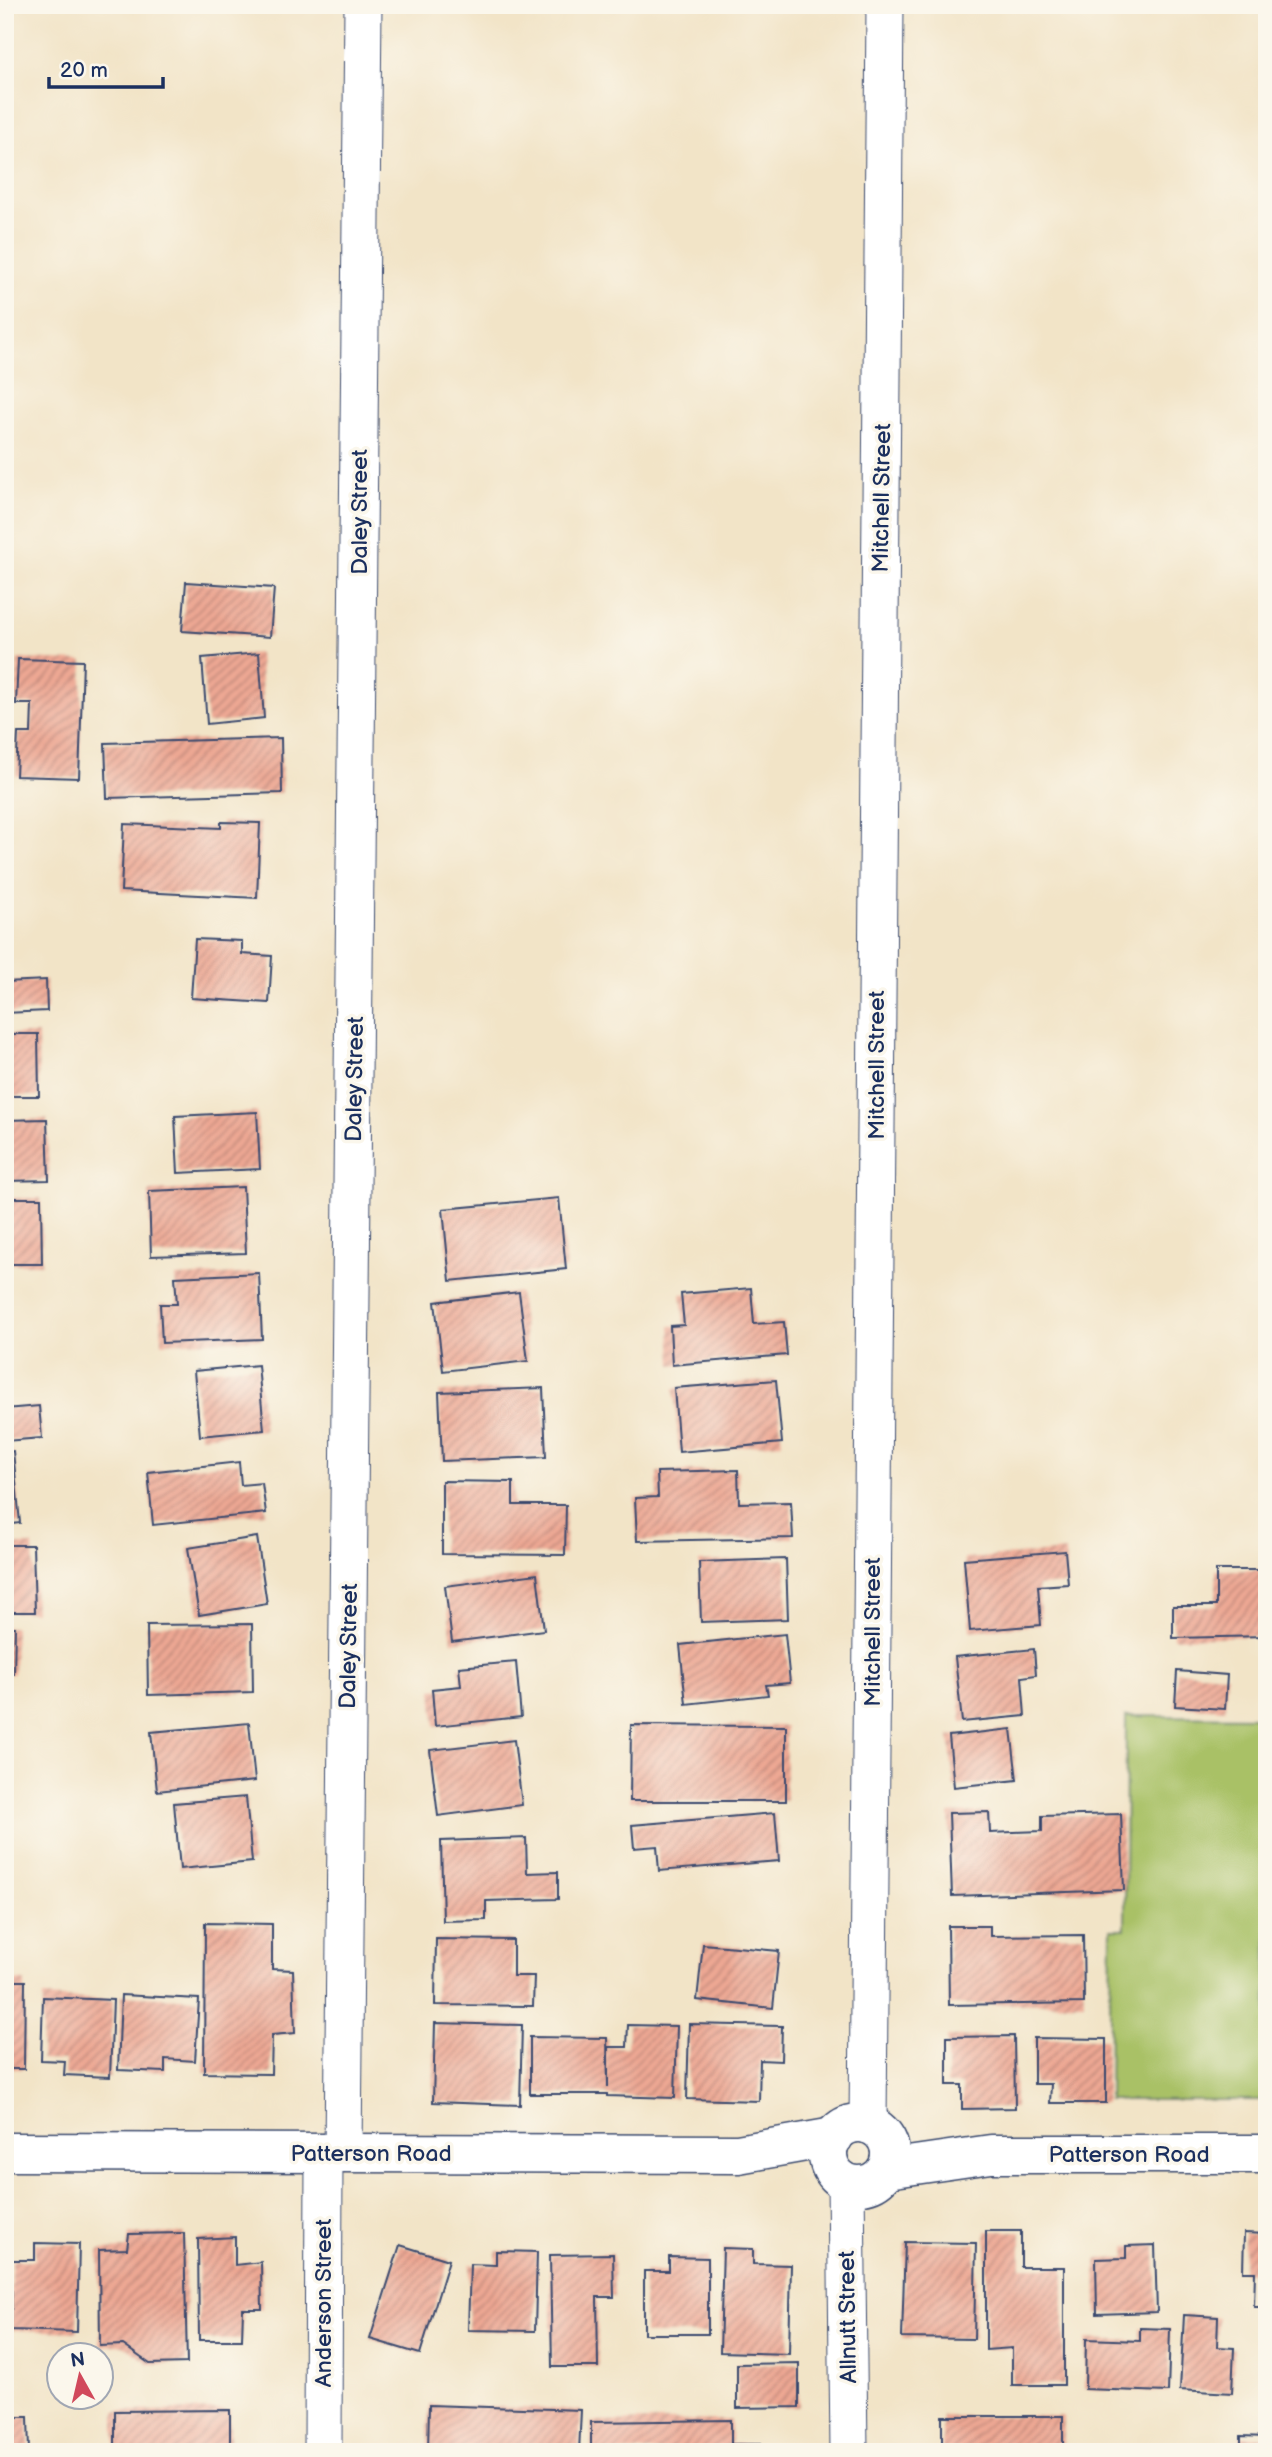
<svg xmlns="http://www.w3.org/2000/svg" width="1272" height="2457" viewBox="0 0 1272 2457" font-family="'Balsamiq Sans',sans-serif">
<style>
.pitch{fill:#a9c166;stroke:#627862;stroke-width:2}
.building{fill:url(#building-hatch)}
.lines{fill:none;stroke-linecap:round;stroke-linejoin:round}
.minor-casing{stroke:#3b4a6e;stroke-width:39}
.tertiary-casing{stroke:#3b4a6e;stroke-width:41}
.minor{stroke:#fff;stroke-width:37}
.tertiary{stroke:#fff;stroke-width:38}
.labels{text-anchor:middle;stroke-width:7;stroke-linejoin:round;paint-order:stroke}
.street-label{font-size:23px;fill:#1b2f5e;stroke:#fbf7ec}
</style>
<defs>
<pattern id="building-hatch" width="6" height="6" patternUnits="userSpaceOnUse" patternTransform="scale(1.75)"><rect width="6" height="6" fill="#eda793"/><path d="M-1 1l2-2M0 6l6-6M5 7l2-2" fill="none" stroke="#bf887b"/></pattern>
</defs>
<rect width="100%" height="100%" fill="#fbf7ec"/>
<filter id="ink" filterUnits="userSpaceOnUse"><feTurbulence type="fractalNoise" baseFrequency=".0143" numOctaves="2"/><feDisplacementMap in="SourceGraphic" scale="14" xChannelSelector="R" yChannelSelector="G"/><feConvolveMatrix kernelMatrix="1 2 1 2 8 2 1 2 1" color-interpolation-filters="sRGB"/></filter>
<filter id="wash" filterUnits="userSpaceOnUse"><feTurbulence type="fractalNoise" baseFrequency=".00686" numOctaves="4" result="noise"/><feDisplacementMap in="SourceGraphic" scale="28" xChannelSelector="R" yChannelSelector="G"/><feGaussianBlur stdDeviation="1.57" result="paint"/><feColorMatrix in="noise" values="0 0 0 0 0 0 0 0 0 0 0 0 0 0 0 0 0 1.4 0 .05"/><feComposite in="paint" operator="in"/></filter>
<g filter="url(#wash)">
<rect width="100%" height="100%" fill="#f2e4c7"/>
<polygon class="pitch" points="1126,1716 1267,1717 1267,2100 1109,2100 1111,1929 1125,1929"/>
<g id="blocks">
<g class="building">
<polygon points="186,582 274,588 270,637 182,631"/>
<polygon points="259,653 264,718 207,724 202,658"/>
<polygon points="18,659 83,661 79,778 16,776 18,733 31,733 32,704 16,704"/>
<polygon points="281,738 282,793 107,798 105,743"/>
<polygon points="221,822 260,823 257,898 121,891 124,824 221,828"/>
<polygon points="195,939 242,941 242,954 272,956 269,1003 191,998"/>
<polygon points="46,980 47,1011 5,1013 5,982"/>
<polygon points="5,1034 38,1034 39,1096 5,1096"/>
<polygon points="257,1112 260,1169 178,1173 175,1116"/>
<polygon points="47,1119 49,1180 5,1181 5,1120"/>
<polygon points="243,1187 246,1253 151,1256 149,1191"/>
<polygon points="5,1198 41,1198 42,1264 5,1264"/>
<polygon points="559,1198 566,1269 450,1281 443,1209"/>
<polygon points="259,1273 262,1339 162,1343 160,1304 177,1304 175,1277"/>
<polygon points="751,1288 754,1324 784,1322 787,1355 672,1365 670,1326 684,1325 681,1294"/>
<polygon points="519,1292 528,1361 443,1371 435,1302"/>
<polygon points="258,1365 264,1430 200,1436 194,1371"/>
<polygon points="776,1380 782,1443 679,1452 674,1388"/>
<polygon points="543,1388 546,1457 442,1461 439,1392"/>
<polygon points="39,1406 42,1438 5,1441 5,1409"/>
<polygon points="13,1451 20,1523 5,1525 5,1452"/>
<polygon points="239,1462 241,1485 262,1483 266,1513 153,1525 148,1472"/>
<polygon points="738,1470 739,1503 791,1502 793,1538 637,1541 635,1498 658,1497 657,1472"/>
<polygon points="442,1481 513,1482 513,1505 566,1505 565,1555 442,1554"/>
<polygon points="257,1537 267,1604 199,1615 188,1548"/>
<polygon points="5,1545 33,1545 35,1612 5,1612"/>
<polygon points="1065,1551 1068,1584 1038,1586 1041,1625 970,1631 964,1559"/>
<polygon points="786,1559 788,1619 701,1622 699,1562"/>
<polygon points="1216,1570 1267,1570 1267,1636 1173,1638 1173,1606 1216,1606"/>
<polygon points="537,1574 544,1630 452,1642 445,1586"/>
<polygon points="252,1624 253,1692 148,1695 147,1625"/>
<polygon points="5,1627 15,1627 14,1674 5,1674"/>
<polygon points="785,1634 790,1683 766,1685 768,1695 686,1704 680,1645"/>
<polygon points="1034,1649 1036,1675 1022,1677 1025,1716 962,1722 955,1657"/>
<polygon points="516,1662 521,1717 435,1726 432,1689 461,1686 459,1667"/>
<polygon points="1177,1671 1227,1675 1225,1709 1175,1706"/>
<polygon points="249,1723 255,1781 157,1791 151,1732"/>
<polygon points="631,1725 786,1726 786,1801 630,1801"/>
<polygon points="1011,1729 1017,1780 954,1787 949,1736"/>
<polygon points="514,1740 522,1805 438,1816 430,1750"/>
<polygon points="246,1797 252,1862 180,1869 174,1803"/>
<polygon points="989,1812 990,1833 1042,1831 1042,1816 1121,1814 1124,1890 952,1896 949,1813"/>
<polygon points="775,1813 779,1861 659,1871 657,1846 634,1848 632,1825"/>
<polygon points="526,1838 527,1873 558,1872 558,1899 486,1901 486,1920 443,1921 441,1841"/>
<polygon points="205,1923 272,1924 272,1969 293,1970 295,2033 272,2035 271,2074 204,2073"/>
<polygon points="948,1926 990,1926 990,1936 1083,1935 1084,2003 949,2005"/>
<polygon points="436,1939 513,1940 513,1976 534,1976 533,2006 435,2005"/>
<polygon points="703,1944 779,1951 773,2008 697,2000"/>
<polygon points="5,1981 25,1981 24,2069 5,2069"/>
<polygon points="121,1995 199,1999 195,2061 165,2059 165,2072 118,2070"/>
<polygon points="43,1997 113,2000 110,2077 64,2075 65,2061 41,2060"/>
<polygon points="435,2023 522,2025 520,2105 433,2102"/>
<polygon points="689,2024 782,2026 781,2061 760,2060 759,2101 687,2099"/>
<polygon points="628,2025 677,2026 675,2098 607,2096 607,2094 530,2094 530,2037 607,2038 608,2087 608,2047 627,2047"/>
<polygon points="1014,2036 1015,2108 962,2109 962,2085 947,2085 947,2037"/>
<polygon points="1034,2038 1106,2039 1106,2103 1050,2103 1051,2084 1034,2084"/>
<polygon points="986,2231 1021,2231 1021,2267 1064,2267 1064,2385 1012,2385 1012,2348 986,2350"/>
<polygon points="184,2233 187,2363 150,2364 123,2345 100,2346 99,2250 127,2249 129,2234"/>
<polygon points="1244,2233 1267,2234 1267,2307 1254,2307 1255,2272 1243,2272"/>
<polygon points="235,2237 235,2265 261,2262 262,2309 243,2309 242,2340 199,2340 198,2239"/>
<polygon points="905,2242 976,2243 974,2339 902,2338"/>
<polygon points="35,2243 79,2244 77,2332 11,2330 12,2260 35,2260"/>
<polygon points="400,2245 449,2260 420,2354 370,2339"/>
<polygon points="1155,2245 1157,2312 1097,2314 1096,2259 1126,2258 1126,2246"/>
<polygon points="723,2248 753,2249 753,2264 791,2265 789,2354 720,2352"/>
<polygon points="496,2251 537,2252 535,2331 468,2330 470,2264 496,2265"/>
<polygon points="613,2254 614,2297 597,2297 598,2367 552,2367 550,2255"/>
<polygon points="669,2257 708,2258 708,2334 644,2334 644,2271 669,2271"/>
<polygon points="1184,2315 1218,2317 1217,2347 1234,2348 1232,2393 1180,2390"/>
<polygon points="1140,2328 1170,2329 1168,2392 1085,2389 1086,2339 1140,2341"/>
<polygon points="799,2363 799,2407 737,2408 737,2364"/>
<polygon points="429,2405 581,2410 579,2452 428,2452"/>
<polygon points="230,2410 230,2452 115,2452 115,2411"/>
<rect x="942" y="2416" width="121" height="36"/>
<polygon points="5,2417 28,2417 29,2452 5,2452"/>
<polygon points="731,2420 731,2444 766,2444 766,2452 591,2452 591,2422"/>
<polygon points="1241,2436 1267,2437 1267,2452 1241,2452"/>
</g>
</g>
</g>
<g filter="url(#ink)">
<use href="#blocks" fill-opacity="0" stroke="#3b4a6e" stroke-width="2"/>
<g class="lines">
<defs>
<g id="minor">
<polyline points="868,2125 885,5"/>
<polyline points="343,2153 363,5"/>
<polyline points="846,2182 849,2452"/>
<polyline points="323,2452 324,2153"/>
</g>
<g id="tertiary">
<circle cx="859" cy="2154" r="31"/>
<polyline points="5,2152 738,2154 834,2137"/>
<polyline points="887,2169 991,2154 1267,2154"/>
</g>
</defs>
<use href="#minor" class="minor-casing"/>
<use href="#tertiary" class="tertiary-casing"/>
<use href="#minor" class="minor"/>
<use href="#tertiary" class="tertiary"/>
</g>
</g>
<g class="labels">
<g class="street-label">
<text transform="translate(881 498) rotate(-89)" y="8">Mitchell Street</text>
<text transform="translate(359 512) rotate(-90)" y="8">Daley Street</text>
<text transform="translate(876 1065) rotate(-90)" y="8">Mitchell Street</text>
<text transform="translate(354 1079) rotate(-89)" y="8">Daley Street</text>
<text transform="translate(872 1632) rotate(-90)" y="8">Mitchell Street</text>
<text transform="translate(348 1646) rotate(-89)" y="8">Daley Street</text>
<text x="371" y="2161">Patterson Road</text>
<text x="1129" y="2162">Patterson Road</text>
<text transform="translate(323 2303) rotate(-90)" y="8">Anderson Street</text>
<text transform="translate(847 2317) rotate(-91)" y="8">Allnutt Street</text>
</g>
</g>
<rect width="1272" height="2457" fill="none" stroke="#fbf7ec" stroke-width="28"/>
<g transform="translate(80 2376) rotate(352)"><circle r="33" fill="#fbf7ec" stroke="#a1a7b3" stroke-width="2"/>
<path d="M0-5L12 26L0 18L-12 26Z" fill="#d1495b"/>
<text y="-10" font-size="19" font-weight="bold" text-anchor="middle" fill="#1b2f5e">N</text>
</g>
<path d="M49 77v10h114v-10" fill="none" stroke="#1b2f5e" stroke-width="3.5"/>
<text x="60" y="77" font-size="21" fill="#1b2f5e" stroke="#fbf7ec" stroke-width="5" paint-order="stroke">20 m</text>
</svg>
